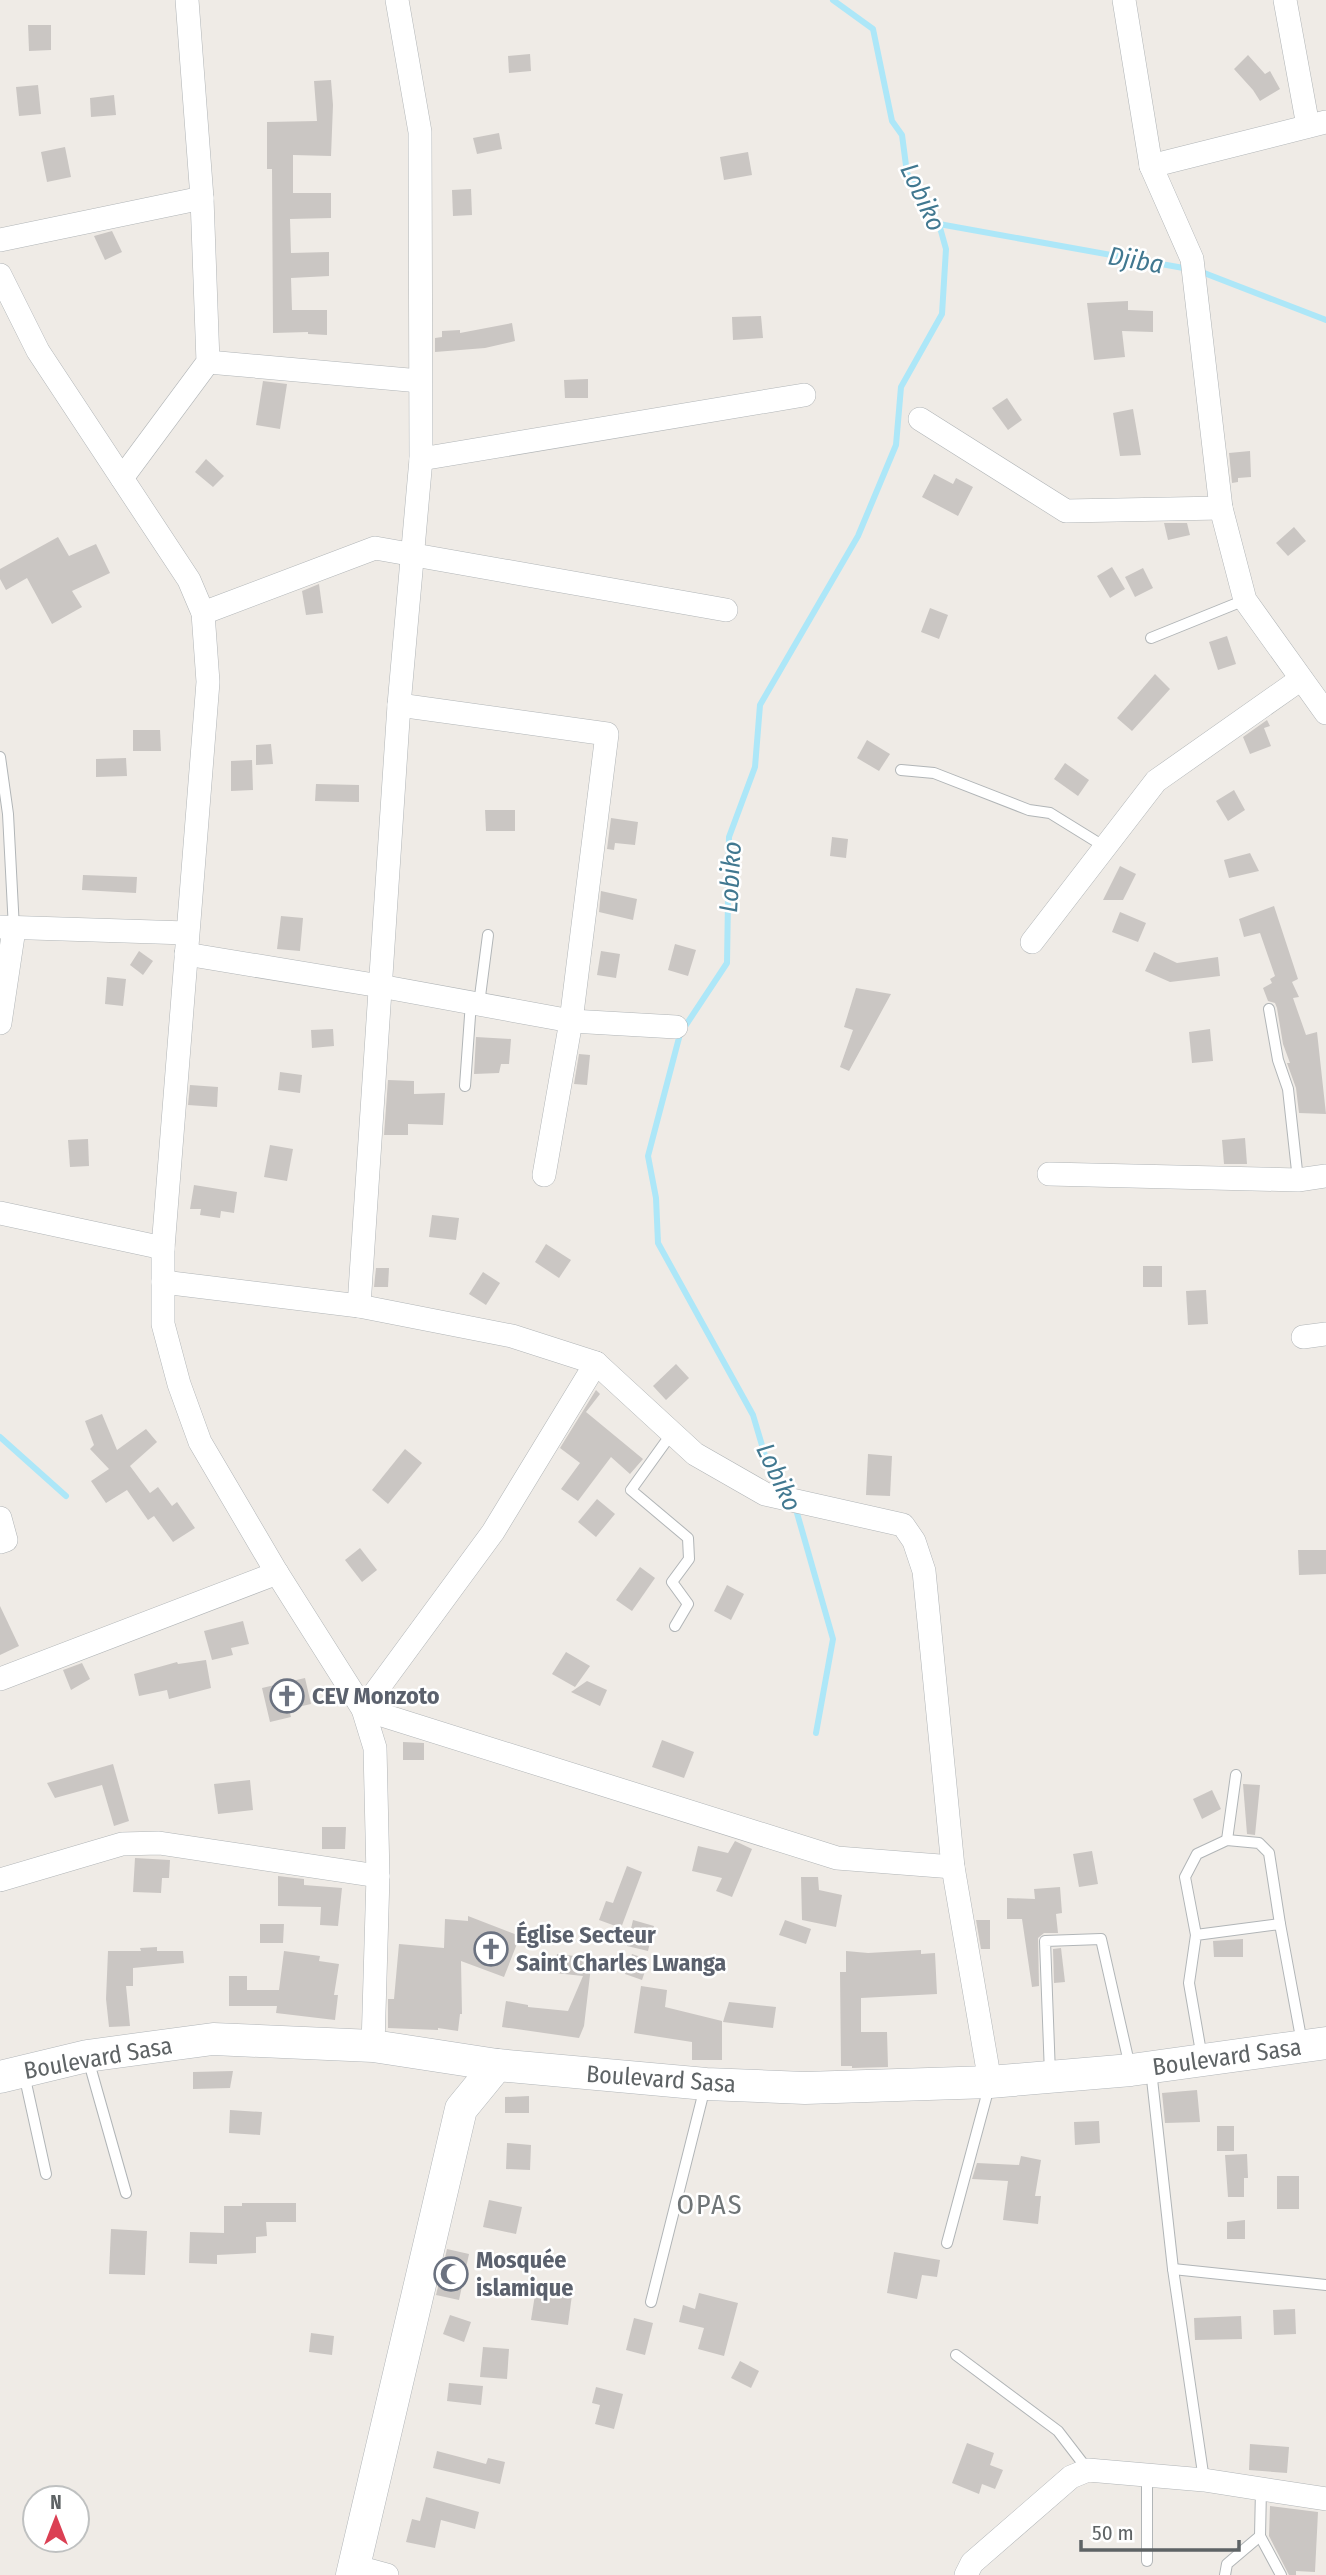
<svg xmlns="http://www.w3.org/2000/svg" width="1326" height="2575" viewBox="0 0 1326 2575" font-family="'Fira Sans Condensed',sans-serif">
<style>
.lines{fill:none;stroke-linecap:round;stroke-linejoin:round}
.stream{stroke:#ade7f8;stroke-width:6}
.building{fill:#cac6c3}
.lane-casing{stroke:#b1b5b7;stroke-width:12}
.street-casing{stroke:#b1b5b7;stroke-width:24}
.secondary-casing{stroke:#b1b5b8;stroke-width:33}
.lane{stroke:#fff;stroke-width:10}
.street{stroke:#fff;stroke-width:23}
.secondary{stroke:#fff;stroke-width:32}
.labels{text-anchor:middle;stroke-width:5;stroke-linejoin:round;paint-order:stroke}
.worship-label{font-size:24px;font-weight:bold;fill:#5b616d;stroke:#fff;text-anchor:start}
.street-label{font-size:24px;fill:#5e6365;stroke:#fff}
.water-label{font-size:26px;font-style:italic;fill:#417890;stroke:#fff}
.quarter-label{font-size:28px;letter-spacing:2px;fill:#6f7577;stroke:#fff}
</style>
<rect width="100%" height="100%" fill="#efebe6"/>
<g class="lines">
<g class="stream">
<polyline points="939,224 1189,269"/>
<polyline points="1199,271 1326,320"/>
<polyline points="0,1437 66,1496"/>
<polyline points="791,1492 769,1469 753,1415 658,1243 656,1198 648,1156 680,1034 727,963 729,837 755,767 760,705 858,536 896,445 901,387 942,314 946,249 939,224 907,173 902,135 892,121 873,29 833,0"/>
<polyline points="795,1506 833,1639 816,1733"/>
</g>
</g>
<g class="building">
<polygon points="28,25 51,25 51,50 29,51"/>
<polygon points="530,54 531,71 509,73 508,56"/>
<polygon points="1248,55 1265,74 1270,71 1280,89 1260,101 1253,90 1234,69"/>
<polygon points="331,80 333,105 331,156 293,155 293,193 331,193 331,218 290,219 291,253 329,252 329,276 291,278 292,310 327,310 327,335 308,334 308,332 273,333 272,169 267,169 267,122 317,121 314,81"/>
<polygon points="38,85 41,114 19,116 16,87"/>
<polygon points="114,95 116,115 91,117 90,98"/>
<polygon points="499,133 502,149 477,154 473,138"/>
<polygon points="65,147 71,177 47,182 41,152"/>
<polygon points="748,152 752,175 724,180 720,157"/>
<polygon points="471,189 472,215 453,216 452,190"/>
<polygon points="112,231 122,252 105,260 94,236"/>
<polygon points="1128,301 1128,310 1153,311 1153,332 1122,331 1125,357 1094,360 1087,303"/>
<polygon points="761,316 763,338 733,340 732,317"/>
<polygon points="512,323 515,341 485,348 435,352 435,338 442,337 442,331 460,330 460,333"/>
<polygon points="588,379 588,398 565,398 564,380"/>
<polygon points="263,381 287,384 280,429 256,425"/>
<polygon points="1007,398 1022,420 1008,430 992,408"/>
<polygon points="1133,409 1141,455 1120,456 1113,413"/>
<polygon points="1250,451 1251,477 1238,478 1238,482 1232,483 1229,453"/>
<polygon points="206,459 224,476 213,487 195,472"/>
<polygon points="934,474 953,484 956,478 973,487 958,516 922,497"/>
<polygon points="1164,523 1187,523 1190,535 1168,540"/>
<polygon points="1294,527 1306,541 1288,556 1276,543"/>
<polygon points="58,537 69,556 96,544 110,573 72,591 82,607 52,624 27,578 6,590 0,579 0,569"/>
<polygon points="1112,567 1125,589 1110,598 1097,576"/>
<polygon points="1143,568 1153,588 1135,597 1125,577"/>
<polygon points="319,584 323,613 306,615 302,591"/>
<polygon points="930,608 948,615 939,639 921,632"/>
<polygon points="1227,636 1236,664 1218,670 1209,642"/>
<polygon points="1155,674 1170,689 1132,731 1117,718"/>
<polygon points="1267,720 1270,726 1264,728 1271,746 1250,754 1243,737"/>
<polygon points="133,730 160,730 161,751 133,751"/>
<polygon points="867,740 890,754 879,771 857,758"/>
<polygon points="271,744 273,764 256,765 256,745"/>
<polygon points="126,758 127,776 96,777 96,759"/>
<polygon points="252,760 253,790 231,791 231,761"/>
<polygon points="1065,763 1089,780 1078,796 1054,779"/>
<polygon points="316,784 359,785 359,802 315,801"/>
<polygon points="1234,790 1245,810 1228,821 1216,801"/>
<polygon points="485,810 515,810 515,831 486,831"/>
<polygon points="611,818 638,822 635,845 615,843 614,850 607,849"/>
<polygon points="832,837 848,839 846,858 830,856"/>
<polygon points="1250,853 1259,871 1229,878 1224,860"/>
<polygon points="1120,866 1136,874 1123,900 1103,900"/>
<polygon points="83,875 137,877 136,893 82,890"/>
<polygon points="601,891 637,899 633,920 599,912"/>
<polygon points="1274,906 1298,979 1292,982 1299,997 1293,998 1306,1035 1317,1032 1326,1114 1299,1113 1296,1088 1287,1063 1290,1063 1283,1044 1277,1008 1275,1003 1268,1001 1263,988 1272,983 1270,979 1275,976 1260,933 1244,937 1239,919"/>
<polygon points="1120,912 1146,923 1138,942 1112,932"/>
<polygon points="281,916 303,918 300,951 277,949"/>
<polygon points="675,944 696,950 688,976 668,970"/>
<polygon points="139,951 153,961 143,975 130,965"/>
<polygon points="601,951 620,954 616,978 597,975"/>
<polygon points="1154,952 1177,963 1218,957 1220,976 1170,982 1145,971"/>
<polygon points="107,977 126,979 123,1006 105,1004"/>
<polygon points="856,988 891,994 849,1071 840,1067 853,1030 844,1027"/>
<polygon points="333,1029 334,1046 312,1048 311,1030"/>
<polygon points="1210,1029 1213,1061 1192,1063 1189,1032"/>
<polygon points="476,1037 511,1039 509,1064 501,1064 499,1073 474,1074"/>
<polygon points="579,1054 590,1055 587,1085 574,1084"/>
<polygon points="280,1072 302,1075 300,1093 278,1090"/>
<polygon points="388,1080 414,1081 414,1094 445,1093 443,1125 408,1124 408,1135 384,1135"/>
<polygon points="190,1085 218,1087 217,1107 188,1105"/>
<polygon points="1245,1138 1247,1164 1224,1164 1222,1140"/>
<polygon points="88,1139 89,1166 70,1167 68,1140"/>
<polygon points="270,1145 293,1149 287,1181 264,1177"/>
<polygon points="194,1185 237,1192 234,1213 221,1211 220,1218 200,1215 201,1209 190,1209"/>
<polygon points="432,1215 459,1218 456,1240 429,1237"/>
<polygon points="546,1244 571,1260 559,1278 535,1262"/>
<rect x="1143" y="1266" width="19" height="21"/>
<polygon points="376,1268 389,1268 388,1287 374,1287"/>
<polygon points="483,1272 500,1283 486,1305 469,1294"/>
<polygon points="1206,1290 1208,1324 1188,1325 1186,1291"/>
<polygon points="676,1364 689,1378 666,1400 653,1386"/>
<polygon points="596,1390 600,1394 586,1412 643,1459 630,1474 611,1457 578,1501 561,1489 580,1463 560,1448"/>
<polygon points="102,1414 117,1450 146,1429 157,1442 130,1466 150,1493 158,1487 172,1506 177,1502 195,1528 173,1542 154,1516 148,1520 127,1490 106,1503 91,1481 109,1469 90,1449 94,1445 85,1421"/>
<polygon points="405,1449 422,1463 388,1504 372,1490"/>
<polygon points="868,1454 892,1456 890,1496 866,1495"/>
<polygon points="597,1499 615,1514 596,1537 578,1522"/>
<polygon points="360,1548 377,1570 362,1582 345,1560"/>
<polygon points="1298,1550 1326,1550 1326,1574 1299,1575"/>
<polygon points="640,1567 655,1578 632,1611 616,1600"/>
<polygon points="727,1585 744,1594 731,1620 714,1611"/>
<polygon points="0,1606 19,1646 0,1655"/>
<polygon points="243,1621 249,1644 231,1648 233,1655 212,1660 204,1631"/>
<polygon points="566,1652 590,1666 575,1687 552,1674"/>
<polygon points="206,1660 211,1688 169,1699 167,1690 139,1696 134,1674 177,1662 178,1664"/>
<polygon points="82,1663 90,1679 71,1690 63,1670"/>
<polygon points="305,1678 311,1704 289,1709 291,1717 270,1722 262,1688"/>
<polygon points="587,1681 607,1690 600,1706 571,1692"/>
<polygon points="662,1740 694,1752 684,1778 652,1767"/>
<polygon points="403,1742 424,1743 424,1760 403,1760"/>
<polygon points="113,1764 129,1821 114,1826 102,1785 55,1798 47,1783"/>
<polygon points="250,1780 253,1810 218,1814 214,1784"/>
<polygon points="1243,1784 1260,1785 1255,1835 1247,1834"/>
<polygon points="1212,1790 1221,1809 1202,1819 1193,1799"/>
<polygon points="322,1827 346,1827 345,1849 322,1849"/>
<polygon points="735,1841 752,1849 732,1897 716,1891 722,1878 692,1871 698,1846 728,1853"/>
<polygon points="1092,1851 1098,1884 1079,1887 1073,1854"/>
<polygon points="135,1858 170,1860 169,1878 162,1878 161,1893 133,1892"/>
<polygon points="627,1866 642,1872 621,1928 599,1920 606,1901 613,1903"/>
<polygon points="278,1876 304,1879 304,1885 342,1888 338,1926 320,1925 321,1907 278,1906"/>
<polygon points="801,1877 818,1877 819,1890 842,1895 836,1927 802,1920"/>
<polygon points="1060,1887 1062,1913 1056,1914 1058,1933 1044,1933 1038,1938 1039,1986 1032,1987 1022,1919 1007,1919 1007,1898 1035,1899 1034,1889"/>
<polygon points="468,1916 520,1936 504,1977 461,1961 462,2014 460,2014 458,2031 438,2028 438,2030 388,2028 388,1999 394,1999 399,1944 444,1948 445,1919 468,1921"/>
<polygon points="633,1920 654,1926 648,1951 627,1946"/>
<polygon points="785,1920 811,1929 806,1944 779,1935"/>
<polygon points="976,1920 990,1920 990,1949 981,1949"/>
<polygon points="260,1924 284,1924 283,1943 260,1943"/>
<polygon points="1243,1939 1243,1957 1214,1957 1213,1941"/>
<polygon points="157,1947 157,1951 183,1951 184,1963 133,1968 133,1986 126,1986 130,2026 109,2027 106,1999 108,1951 141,1951 140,1948"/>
<polygon points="1061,1948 1065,1982 1054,1983 1053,1949"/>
<polygon points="921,1950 921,1954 935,1953 937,1994 861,1998 861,2032 887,2032 888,2067 852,2068 852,2066 841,2066 840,1972 846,1972 846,1951 868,1953"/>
<polygon points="284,1951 320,1956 319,1961 339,1964 334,1995 338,1995 335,2020 276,2013 277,2006 229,2006 229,1976 247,1976 247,1990 279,1990"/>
<polygon points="557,1954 592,1958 584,2026 579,2038 502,2027 506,2001 528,2005 528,2007 568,2011 583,1976 555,1973"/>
<polygon points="632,1954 649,1960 642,1980 625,1974"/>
<polygon points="641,1986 667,1990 665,2007 722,2021 722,2060 692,2060 692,2042 634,2033"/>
<polygon points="729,2002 776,2007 773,2028 723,2022"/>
<polygon points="233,2071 230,2088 193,2089 193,2072"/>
<polygon points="1197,2090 1200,2122 1165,2123 1162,2093"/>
<polygon points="529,2096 529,2113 505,2113 505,2097"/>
<polygon points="230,2110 262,2112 260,2135 229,2133"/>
<polygon points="1099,2121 1100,2143 1075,2145 1074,2122"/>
<rect x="1217" y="2126" width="17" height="25"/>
<polygon points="507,2143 531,2145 530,2170 506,2169"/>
<polygon points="1247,2154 1248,2178 1244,2178 1244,2197 1228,2197 1225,2155"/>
<polygon points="1021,2156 1041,2160 1035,2196 1041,2196 1038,2224 1003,2220 1008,2181 972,2179 977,2163 1019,2165"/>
<rect x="1277" y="2176" width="22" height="33"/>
<polygon points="489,2200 522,2207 516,2234 483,2227"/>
<polygon points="242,2203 296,2203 296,2222 266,2222 267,2236 256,2237 256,2253 217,2255 217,2264 189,2263 190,2232 224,2233 224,2206 242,2206"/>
<polygon points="1245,2220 1245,2239 1227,2239 1227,2222"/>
<polygon points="111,2229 147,2231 145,2275 109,2274"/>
<polygon points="447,2249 469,2254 459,2300 436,2295"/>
<polygon points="894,2252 940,2260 937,2277 922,2275 917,2299 887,2293"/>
<polygon points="537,2282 573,2287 568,2325 531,2320"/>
<polygon points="699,2293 738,2303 724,2356 698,2349 704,2328 679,2322 683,2305 695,2309"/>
<polygon points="1295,2309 1296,2334 1274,2335 1273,2310"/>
<polygon points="450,2315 471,2322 464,2342 443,2334"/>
<polygon points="1241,2316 1242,2339 1195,2340 1194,2318"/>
<polygon points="634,2318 653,2323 645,2355 626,2350"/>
<polygon points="311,2333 334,2336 332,2355 309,2352"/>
<polygon points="483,2347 509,2349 507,2379 480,2377"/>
<polygon points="740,2361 759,2371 751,2388 731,2378"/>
<polygon points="449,2383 483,2386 481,2405 447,2401"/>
<polygon points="596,2387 623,2394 614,2429 595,2424 600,2405 592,2403"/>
<polygon points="967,2443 994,2453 990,2465 1003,2470 995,2489 982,2484 979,2494 952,2483"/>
<polygon points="1250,2444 1289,2447 1287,2473 1249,2470"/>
<polygon points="437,2451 486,2464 488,2458 505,2462 500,2484 433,2468"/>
<polygon points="426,2497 479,2512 475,2529 441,2520 435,2548 406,2542 412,2519 420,2521"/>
<polygon points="1270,2506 1318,2512 1315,2572 1296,2571 1296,2575 1289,2575 1269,2536"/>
</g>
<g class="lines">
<defs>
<g id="lane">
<polyline points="1151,638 1245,600"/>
<polyline points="0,757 8,814 14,929"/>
<polyline points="901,770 934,773 1029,810 1050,813 1105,847"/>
<polyline points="479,1004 488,935"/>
<polyline points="1269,1009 1278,1060 1288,1089 1298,1180"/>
<polyline points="465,1086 471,1002"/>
<polyline points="672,1433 631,1490 688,1538 689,1559 672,1582 688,1604 675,1626"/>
<polyline points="1227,1840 1236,1775"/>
<polyline points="1196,1935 1185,1877 1197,1854 1227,1840 1259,1843 1269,1853 1280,1924"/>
<polyline points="1202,2058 1189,1983 1196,1935 1280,1924 1302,2043"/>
<polyline points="88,2059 126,2193"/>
<polyline points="1151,2070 1173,2269 1204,2480"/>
<polyline points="24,2074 46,2174"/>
<polyline points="1050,2074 1045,1941 1101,1939 1130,2067"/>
<polyline points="947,2243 989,2087"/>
<polyline points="1173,2269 1326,2285"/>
<polyline points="651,2302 705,2087"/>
<polyline points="956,2355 1058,2431 1088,2470"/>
<polyline points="1147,2475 1147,2561"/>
<polyline points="1261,2489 1260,2536 1281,2575"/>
<polyline points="1225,2575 1227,2564 1260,2536"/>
</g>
<g id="street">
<polyline points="1124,0 1151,166 1192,259 1221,508 1245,600 1326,713"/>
<polyline points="1285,0 1308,126"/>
<polyline points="1151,166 1326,122"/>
<polyline points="0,240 202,198"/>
<polyline points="0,275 38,351 189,580 203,613 208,682 163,1248 163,1324 179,1384 200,1442 277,1573 363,1709 375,1748 378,1876 373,2046"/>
<polyline points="208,362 420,381"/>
<polyline points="920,419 1066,511 1221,508"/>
<polyline points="421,459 804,395"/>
<polyline points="122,478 208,362 202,198 187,0"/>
<polyline points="203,613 375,548 726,610"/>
<polyline points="399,705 607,734 571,1021 544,1175"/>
<polyline points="0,927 187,933"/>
<polyline points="1032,942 1156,781 1301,679"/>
<polyline points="186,954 380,986 571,1021 676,1027"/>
<polyline points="0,1023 14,929"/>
<polyline points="1049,1174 1298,1180 1326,1176"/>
<polyline points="0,1213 163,1248"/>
<polyline points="163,1282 359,1306 512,1336 596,1363 695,1454 765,1494 903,1525 914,1541 924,1571 953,1867 990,2082"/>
<polyline points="359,1306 399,705 421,459 420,132 397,0"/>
<polyline points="1303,1337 1326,1334"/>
<polyline points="596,1363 493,1532 363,1709 837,1858 953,1867"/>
<polyline points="0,1518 6,1540 0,1542"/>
<polyline points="0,1679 277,1573"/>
<polyline points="0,1880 122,1844 159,1843 378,1876"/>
<polyline points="354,2566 387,2575"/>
<polyline points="966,2575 972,2563 1071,2477 1088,2470 1204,2480 1326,2499"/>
</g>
<g id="secondary">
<polyline points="0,2077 87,2056 213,2039 373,2046 497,2065 706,2084 805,2088 990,2082 1131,2070 1326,2043"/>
<polyline points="352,2575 461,2109 497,2065"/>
</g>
</defs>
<use href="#lane" class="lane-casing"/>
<use href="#street" class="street-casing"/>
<use href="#secondary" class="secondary-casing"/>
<use href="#lane" class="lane"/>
<use href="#street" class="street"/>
<use href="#secondary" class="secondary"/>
</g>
<defs>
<symbol id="church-ring" viewBox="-11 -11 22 22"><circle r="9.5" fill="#fff" stroke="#6b7280" stroke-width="1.5"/><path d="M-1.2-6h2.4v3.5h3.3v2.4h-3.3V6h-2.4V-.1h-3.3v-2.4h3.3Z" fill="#6b7280"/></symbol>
<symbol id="mosque-ring" viewBox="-11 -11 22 22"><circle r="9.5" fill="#fff" stroke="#6b7280" stroke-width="1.5"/><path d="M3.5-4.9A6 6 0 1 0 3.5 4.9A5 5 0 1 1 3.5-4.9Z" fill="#6b7280"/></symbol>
</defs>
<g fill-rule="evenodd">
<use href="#church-ring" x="268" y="1677" width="38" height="38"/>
<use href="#church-ring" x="472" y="1930" width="38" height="38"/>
<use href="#mosque-ring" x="432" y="2255" width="38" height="38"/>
</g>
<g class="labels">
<g class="worship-label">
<text x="312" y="1704">CEV Monzoto</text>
<text x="516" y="1943">Église Secteur<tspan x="516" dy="28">Saint Charles Lwanga</tspan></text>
<text x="476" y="2268">Mosquée<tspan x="476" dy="28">islamique</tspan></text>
</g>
<g class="street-label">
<text transform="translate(1227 2057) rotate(-8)" y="8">Boulevard Sasa</text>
<text transform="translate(98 2058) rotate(-10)" y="8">Boulevard Sasa</text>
<text transform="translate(661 2079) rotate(4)" y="8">Boulevard Sasa</text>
</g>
<g class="water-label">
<text transform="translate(923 197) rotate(65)" y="9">Lobiko</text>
<text transform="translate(1136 260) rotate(10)" y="9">Djiba</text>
<text transform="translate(730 877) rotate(-87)" y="9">Lobiko</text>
<text transform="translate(779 1477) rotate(65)" y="9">Lobiko</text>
</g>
<g class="quarter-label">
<text x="710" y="2214">OPAS</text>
</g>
</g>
<g transform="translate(56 2519)"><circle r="33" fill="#ffffff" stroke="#bfc1c1" stroke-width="2"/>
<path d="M0-5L12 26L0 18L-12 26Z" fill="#db4054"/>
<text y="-10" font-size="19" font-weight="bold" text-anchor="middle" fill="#5e6365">N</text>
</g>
<path d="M1081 2540v10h158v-10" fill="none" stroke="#5e6365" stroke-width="3.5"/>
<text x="1092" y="2540" font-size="21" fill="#5e6365" stroke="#ffffff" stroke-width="5" paint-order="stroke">50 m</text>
</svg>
